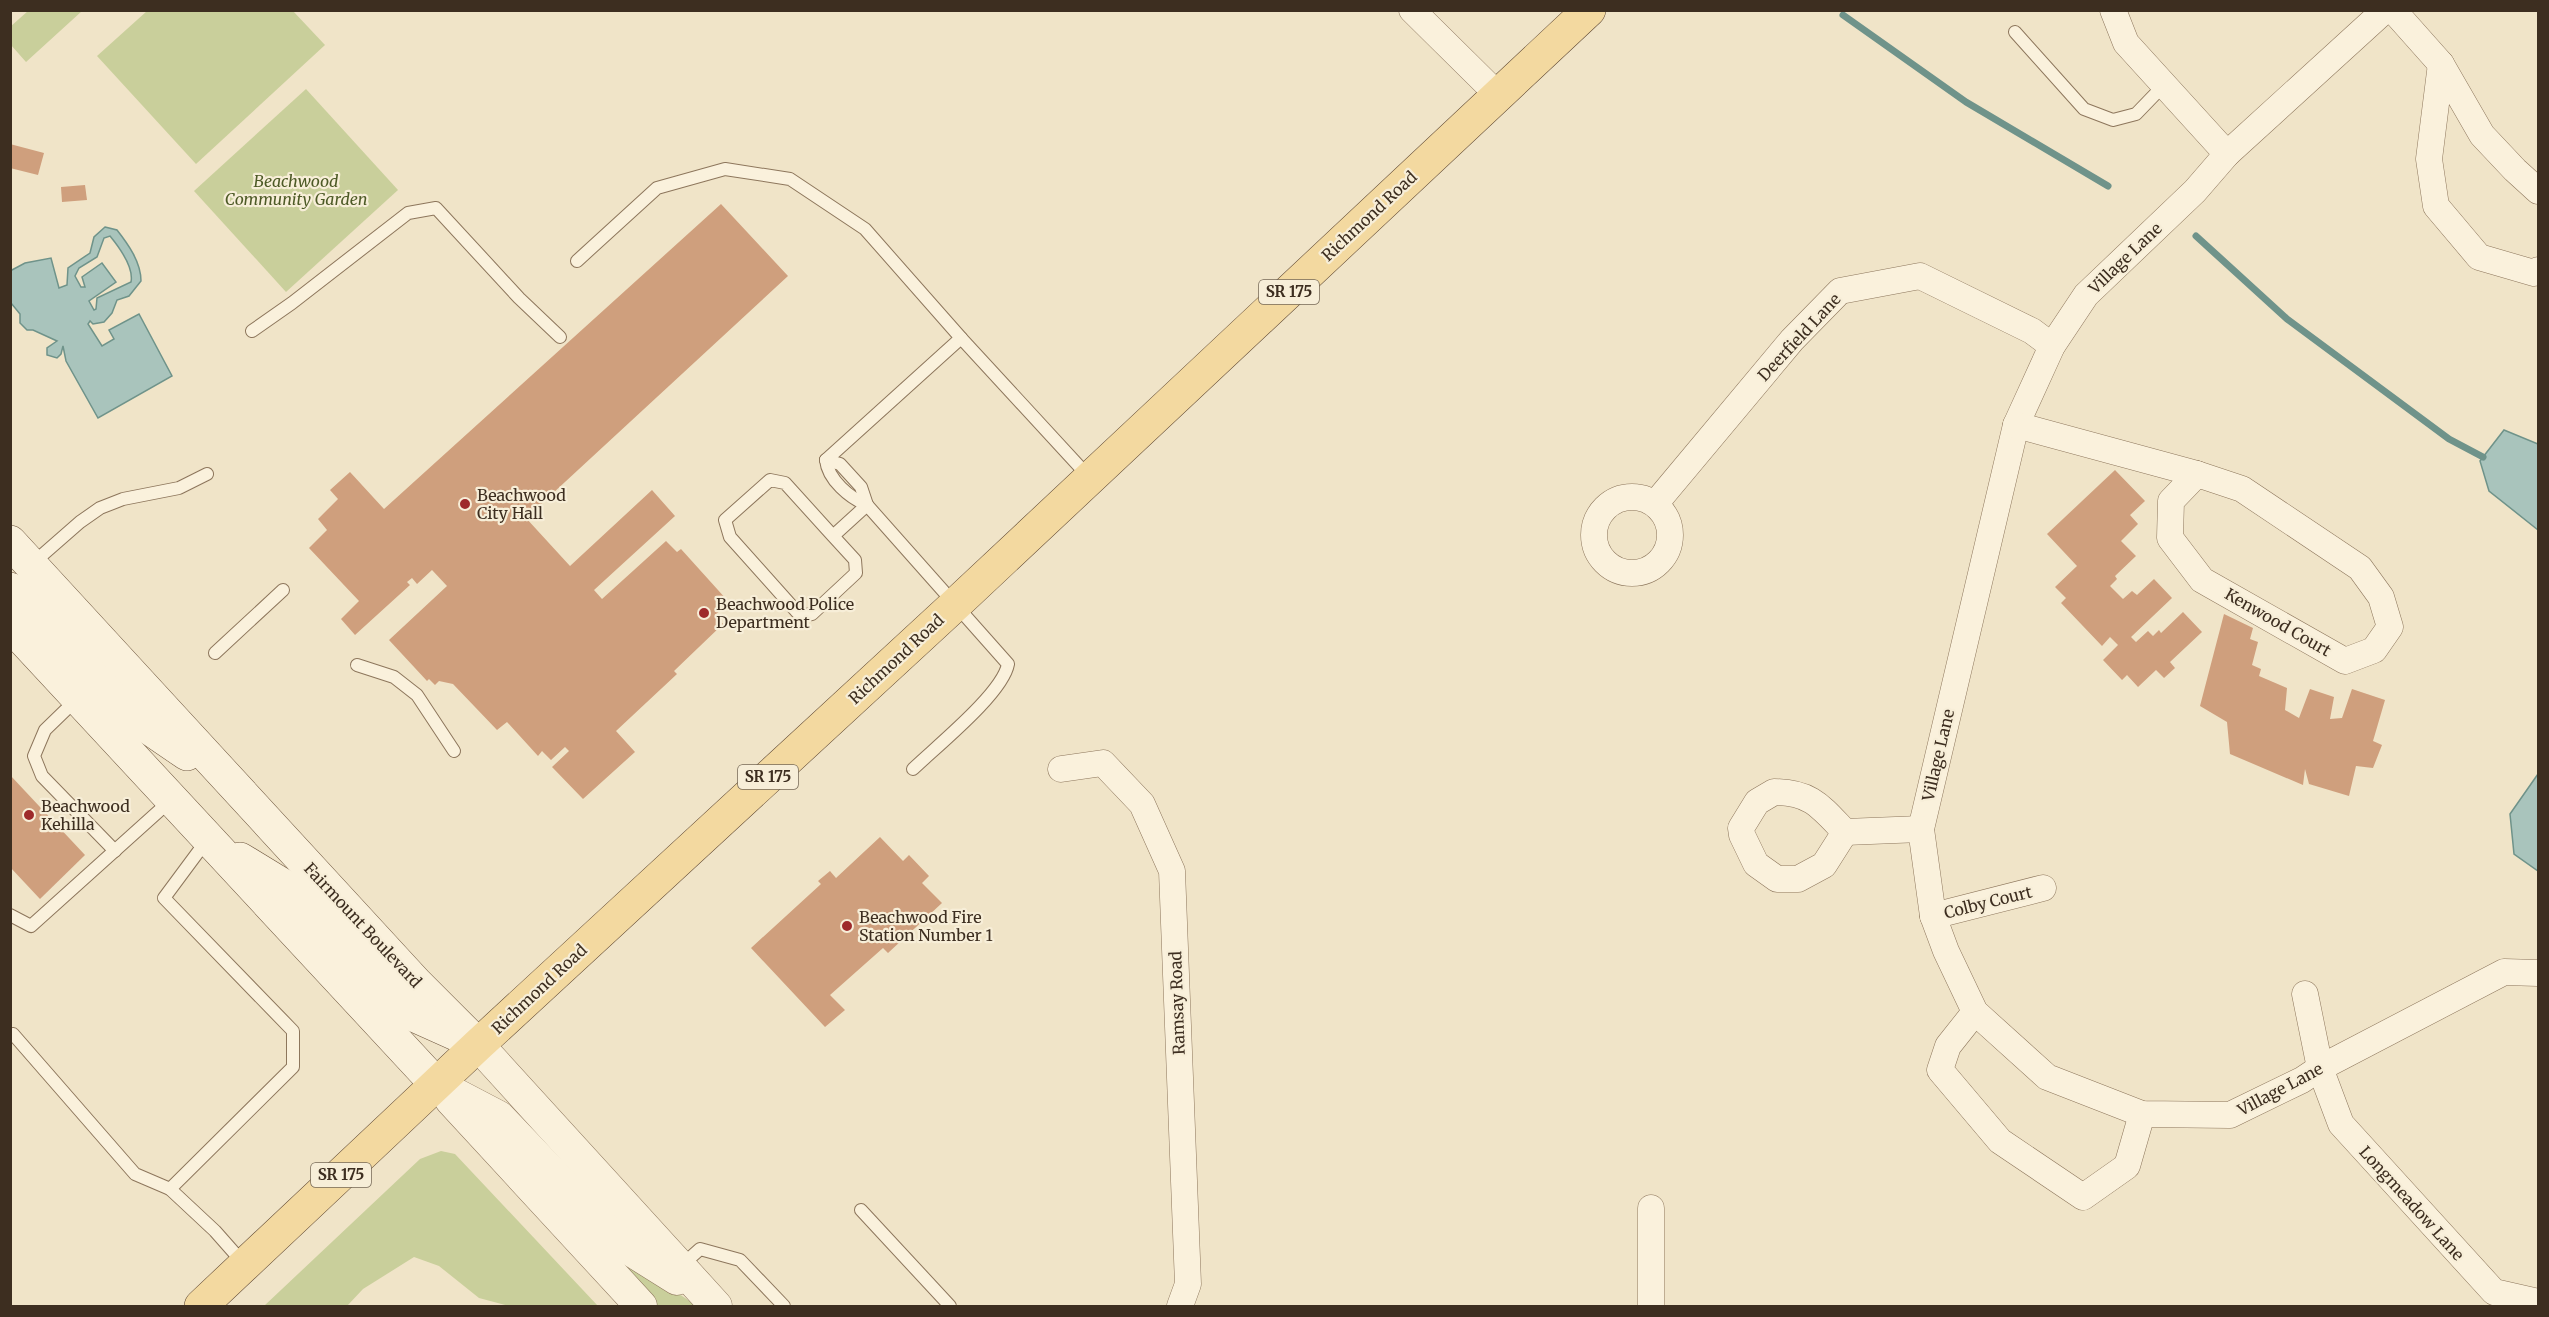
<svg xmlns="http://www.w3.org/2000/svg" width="2549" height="1317" viewBox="0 0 2549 1317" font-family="Merriweather,serif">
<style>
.green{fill:#c9cf9b}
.water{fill:#a9c4bc;stroke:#6f938a;stroke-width:1.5;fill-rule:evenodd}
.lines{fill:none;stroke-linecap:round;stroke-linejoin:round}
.stream{stroke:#6f938a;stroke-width:7}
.building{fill:#cf9f7d}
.service-casing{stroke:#8d765c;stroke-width:14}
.minor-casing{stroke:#8d765c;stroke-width:27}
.tertiary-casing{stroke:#8d765c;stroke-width:33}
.secondary-casing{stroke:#6f573f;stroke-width:34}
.primary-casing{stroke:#5b4430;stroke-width:34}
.service{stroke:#faf1dc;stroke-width:12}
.minor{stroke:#faf1dc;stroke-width:26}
.tertiary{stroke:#faf1dc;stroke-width:32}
.secondary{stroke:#faf1dc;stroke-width:33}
.primary{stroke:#f3d9a0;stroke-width:33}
.poi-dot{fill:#9e2a2b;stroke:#f7eed8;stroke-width:2}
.labels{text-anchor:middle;stroke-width:4.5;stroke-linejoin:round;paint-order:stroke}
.shield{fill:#f7eed8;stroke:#756857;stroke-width:1.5}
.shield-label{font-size:15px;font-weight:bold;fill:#3d2e20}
.park-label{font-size:16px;font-style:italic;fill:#4d5a26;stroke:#f7eed8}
.street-label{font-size:16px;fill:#3d2e20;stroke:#f7eed8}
.poi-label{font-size:16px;fill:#3d2e20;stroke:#f7eed8;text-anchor:start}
</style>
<rect width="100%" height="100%" fill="#f0e4c8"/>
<g class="green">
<polygon points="28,11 28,10 82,11 26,62 11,45 10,27"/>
<polygon points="147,11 293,11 325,45 196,164 97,56"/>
<polygon points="306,89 398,190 286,292 194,191"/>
<polygon points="441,1151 455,1154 598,1306 509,1306 479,1298 439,1266 414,1257 363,1289 347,1306 264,1306 420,1159"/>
<polygon points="613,1250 697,1306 651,1306"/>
</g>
<g class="water">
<path d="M105,227L117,230C128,244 141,262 141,281L129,296L117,300L112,313L104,322L93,324L90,321L88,324L102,346L114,339L109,330L139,314L172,376L98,418L66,361L63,346L61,354L57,358L47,355V348L57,341L33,330H27L20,323V314L11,303L10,271L25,263L51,258L59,288L67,285L68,268L90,253L94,237ZM110,236C119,247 134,267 131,282L97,298L96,309L94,310L89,301L116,282L102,263L82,277L85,287H81L75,276L79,268L97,257L104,238Z"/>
<polygon points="2504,430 2538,444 2538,530 2489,491 2480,461"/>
<polygon points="2538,774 2538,871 2514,854 2510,814"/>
</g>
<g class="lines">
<g class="stream">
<polyline points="1843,15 1966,102 2108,186"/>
<polyline points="2196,236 2287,319 2449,439 2483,457"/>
</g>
</g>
<g class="building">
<polygon points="10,144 44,153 38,175 10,168"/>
<polygon points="85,185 87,200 62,202 61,187"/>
<polygon points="721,204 788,276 526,518 570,566 652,490 675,516 594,590 602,599 666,541 677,552 681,549 727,600 725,603 727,605 715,615 723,624 674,671 677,674 616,731 635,752 583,799 552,767 569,751 565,747 551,760 542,751 538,756 507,722 497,730 453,684 439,681 435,685 429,679 427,681 389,640 447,586 432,570 417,584 412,578 407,582 410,585 355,635 341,619 359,601 309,548 327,530 318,519 338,499 330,490 350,472 384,509"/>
<polygon points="2115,470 2145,501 2130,515 2138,524 2121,541 2136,556 2115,576 2117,579 2110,586 2123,599 2132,591 2137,595 2154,579 2172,598 2131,637 2136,642 2148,631 2153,636 2159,630 2161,633 2183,612 2202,632 2170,662 2175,668 2164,678 2156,670 2138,687 2127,675 2122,680 2103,660 2118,645 2110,637 2102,646 2061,603 2066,598 2055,587 2077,566 2047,534"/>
<polygon points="2224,614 2253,628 2250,639 2258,642 2252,665 2261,669 2259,676 2287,688 2285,710 2299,718 2310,689 2334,697 2330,719 2342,718 2352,689 2385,700 2373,741 2382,745 2373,768 2356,766 2349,796 2309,784 2305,769 2303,785 2230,754 2227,722 2200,706"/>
<polygon points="10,775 85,855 40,899 10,867"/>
<polygon points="880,837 903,861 909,855 929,876 922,883 942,903 888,953 883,948 830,995 845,1010 825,1027 751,948 821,884 818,881 830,871 836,878"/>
</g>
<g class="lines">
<defs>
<g id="service">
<polyline points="2015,32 2084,109 2113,120 2136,114 2164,85"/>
<polyline points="577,261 657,188 725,169 790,179 865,229 961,338"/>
<polyline points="252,331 292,303 408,213 436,208 519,298 560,337"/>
<polyline points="826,460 961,338 1089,477"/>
<polyline points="826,460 840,464 861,487 867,505"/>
<path d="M826,460C828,480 850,498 867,505"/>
<path d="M833,536L855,560L856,573L812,614L805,615L797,612L730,537L725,520L770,480L785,483L833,536L867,505L1008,664C1003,693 937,746 913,769"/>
<polyline points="32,564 80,522 100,508 123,499 179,488 207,474"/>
<polyline points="215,653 283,590"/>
<polyline points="357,665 394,677 417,695 454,751"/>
<polyline points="77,699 45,730 34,756 42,776 115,851"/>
<polyline points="10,915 31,926 170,801"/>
<polyline points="13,1034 135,1174 170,1189 293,1067 293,1031 164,898 207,840"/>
<polyline points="170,1189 215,1231 245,1265"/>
<polyline points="861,1210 950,1306"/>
<polyline points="681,1266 700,1249 740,1260 784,1306"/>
</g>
<g id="minor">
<polyline points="1412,10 1498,95"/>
<polyline points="2113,10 2126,43 2227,154"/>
<polyline points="2385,10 2227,154 2195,191 2086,295 2052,346 2016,425 1921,829 1933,916 1946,951 1975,1012 2047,1077 2142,1114 2230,1115 2302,1080 2320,1068 2504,972 2538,973"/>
<polyline points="2393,10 2441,64"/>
<polyline points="2538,191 2515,170 2482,135 2441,64 2429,159 2436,206 2479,257 2534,273 2538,270"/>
<polyline points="2016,425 2197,474"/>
<polygon points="2197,474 2242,489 2360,568 2381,597 2390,627 2374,650 2345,661 2202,580 2170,538 2171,501"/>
<circle cx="1632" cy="535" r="38"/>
<polyline points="1655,504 1792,340 1840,291 1920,276 2032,331 2052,346"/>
<polyline points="1061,769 1103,763 1142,804 1172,871 1188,1284 1180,1306"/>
<path d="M1774,792C1811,792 1821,807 1845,832L1824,865L1798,879H1777L1756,864L1742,835L1741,828L1757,802Z"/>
<polyline points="1845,832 1921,829"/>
<polyline points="1933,916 2043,888"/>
<polyline points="2305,994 2320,1068 2341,1124 2494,1292 2538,1302"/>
<polyline points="1975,1012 1948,1046 1940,1070 2000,1141 2083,1197 2127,1166 2142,1114"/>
<polyline points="1651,1208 1651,1306"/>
</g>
<g id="tertiary">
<polyline points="478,1045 716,1306"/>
<polyline points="436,1084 499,1117 618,1242 677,1279"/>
<polyline points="451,1100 641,1306"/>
</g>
<g id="secondary">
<polyline points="10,542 416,983 478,1045"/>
<polyline points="10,589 127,713 187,754"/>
<polyline points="10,625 436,1084"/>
<polyline points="240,859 286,887 400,1009 458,1035"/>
</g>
<polyline id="primary" points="201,1306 478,1045 957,603 1589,10"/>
</defs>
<use href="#service" class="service-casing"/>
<use href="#minor" class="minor-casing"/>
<use href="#tertiary" class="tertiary-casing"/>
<use href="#secondary" class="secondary-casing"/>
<use href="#primary" class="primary-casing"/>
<use href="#service" class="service"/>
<use href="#minor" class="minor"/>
<use href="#tertiary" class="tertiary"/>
<use href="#secondary" class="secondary"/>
<use href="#primary" class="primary"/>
</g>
<g class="poi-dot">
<circle cx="465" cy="504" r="6"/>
<circle cx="704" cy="613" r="6"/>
<circle cx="29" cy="815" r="6"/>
<circle cx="847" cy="926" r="6"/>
</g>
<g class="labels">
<g class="shield">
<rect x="1259" y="280" width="60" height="24" rx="4.5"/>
<rect x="738" y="765" width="60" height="24" rx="4.5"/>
<rect x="311" y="1163" width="60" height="24" rx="4.5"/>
</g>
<g class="shield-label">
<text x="1289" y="297">SR 175</text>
<text x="768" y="782">SR 175</text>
<text x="341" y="1180">SR 175</text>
</g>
<g class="park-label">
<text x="296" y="187">Beachwood<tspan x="296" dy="18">Community Garden</tspan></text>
</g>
<g class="street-label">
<text transform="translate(1369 216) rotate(-43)" y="6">Richmond Road</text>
<text transform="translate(2125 258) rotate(-44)" y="6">Village Lane</text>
<text transform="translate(1799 337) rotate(-47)" y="6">Deerfield Lane</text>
<text transform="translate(2278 622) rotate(30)" y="6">Kenwood Court</text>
<text transform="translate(896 659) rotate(-43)" y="6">Richmond Road</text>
<text transform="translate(1938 755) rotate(-77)" y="6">Village Lane</text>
<text transform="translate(1988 902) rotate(-14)" y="6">Colby Court</text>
<text transform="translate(363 925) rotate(47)" y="6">Fairmount Boulevard</text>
<text transform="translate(539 989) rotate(-43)" y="6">Richmond Road</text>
<text transform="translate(1177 1003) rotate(-92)" y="6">Ramsay Road</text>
<text transform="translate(2280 1089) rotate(-28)" y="6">Village Lane</text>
<text transform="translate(2412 1203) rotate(48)" y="6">Longmeadow Lane</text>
</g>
<g class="poi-label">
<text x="477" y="501">Beachwood<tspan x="477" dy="18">City Hall</tspan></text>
<text x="716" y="610">Beachwood Police<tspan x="716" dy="18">Department</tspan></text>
<text x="41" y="812">Beachwood<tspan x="41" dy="18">Kehilla</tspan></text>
<text x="859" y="923">Beachwood Fire<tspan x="859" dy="18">Station Number 1</tspan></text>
</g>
</g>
<rect width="2549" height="1317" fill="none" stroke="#3d2e20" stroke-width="24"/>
</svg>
